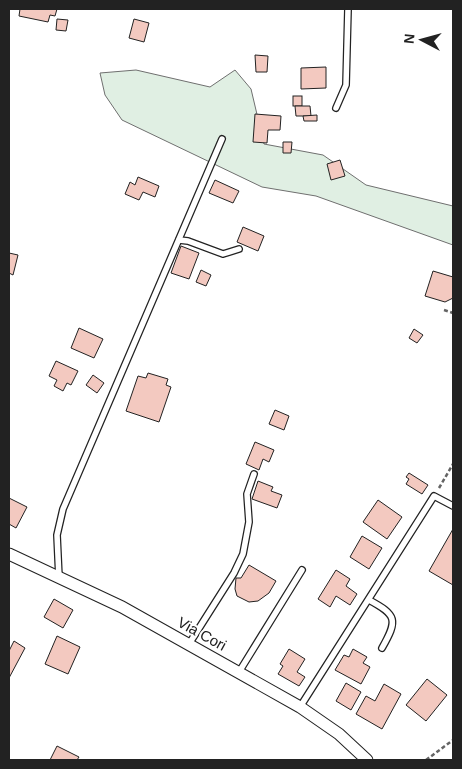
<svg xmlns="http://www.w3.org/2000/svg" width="462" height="769" viewBox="0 0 462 769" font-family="Helvetica,sans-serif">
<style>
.green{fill:#e0efe3;stroke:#6f6f6f}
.building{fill:#f3c9c0;stroke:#222}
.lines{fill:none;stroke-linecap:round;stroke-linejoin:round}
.service-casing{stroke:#222;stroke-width:8}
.minor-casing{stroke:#222;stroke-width:13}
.path{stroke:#646464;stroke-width:2.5;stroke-dasharray:4 2.5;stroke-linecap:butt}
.service{stroke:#fff;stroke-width:5.5}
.minor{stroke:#fff;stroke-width:11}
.labels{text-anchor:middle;stroke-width:4;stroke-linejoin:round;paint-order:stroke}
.street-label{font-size:15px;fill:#222;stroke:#fff}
</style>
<rect width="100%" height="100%" fill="#fff"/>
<polygon class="green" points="136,70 210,87 235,70 251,89 264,144 323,155 366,185 453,206 453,245 316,196 262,187 122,120 105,95 100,73"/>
<g class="building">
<polygon points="20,9 57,9 55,16 50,15 48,22 19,16"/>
<polygon points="57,19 68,20 66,31 56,30"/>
<polygon points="134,19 149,23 144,42 129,38"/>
<polygon points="255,55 268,56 267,72 256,72"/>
<polygon points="326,67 326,88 301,89 301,68"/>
<rect x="293" y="96" width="9" height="10"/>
<polygon points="295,106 310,106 311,116 296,116"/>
<polygon points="255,114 281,116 280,130 268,130 267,143 253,142"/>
<polygon points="317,115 317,121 304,121 303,116"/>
<polygon points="283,142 292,142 291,153 283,153"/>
<polygon points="340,160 345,176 331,180 327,164"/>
<polygon points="138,177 159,186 155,197 143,192 139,200 125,194 130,182 135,185"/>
<polygon points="215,180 239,191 233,203 209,193"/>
<polygon points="243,227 264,236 258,251 237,242"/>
<polygon points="181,246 199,253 189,279 171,273"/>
<polygon points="9,253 18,255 13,275 9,273"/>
<polygon points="201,270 211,275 206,286 196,282"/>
<polygon points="433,271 453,277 453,298 445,302 425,296"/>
<polygon points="79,328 103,339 94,358 71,348"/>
<polygon points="414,329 423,335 417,343 409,338"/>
<polygon points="56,361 78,371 71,385 67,383 63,391 54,386 57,380 49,376"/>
<polygon points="148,373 168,379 166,385 171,387 159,422 126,411 138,376 146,378"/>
<polygon points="93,375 104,383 97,393 86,385"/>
<polygon points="275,410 289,416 284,430 269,424"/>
<polygon points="255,442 274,450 269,462 263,459 259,470 246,464"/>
<polygon points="409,473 428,485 422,494 406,484 409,479 406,477"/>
<polygon points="258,481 273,487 271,491 282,495 277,508 252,499"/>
<polygon points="9,498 27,507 16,528 9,524"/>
<polygon points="378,500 402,517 387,539 363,522"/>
<polygon points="453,529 453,585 429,571"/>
<polygon points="362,536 382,548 369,569 350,557"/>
<polygon points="249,565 276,581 269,593 258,601 249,602 237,596 235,589 236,578 241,578"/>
<polygon points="336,570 350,579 346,586 357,594 350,605 336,596 330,607 318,599"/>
<polygon points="54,599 73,610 63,628 44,617"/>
<polygon points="57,636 80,647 68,674 45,664"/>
<polygon points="14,641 25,648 9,678 9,651"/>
<polygon points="289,649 305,659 297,672 305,677 299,686 278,674 283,666 280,664"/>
<polygon points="353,649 367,657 363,663 370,667 361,684 335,670 344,655 349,657"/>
<polygon points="427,679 447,695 426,721 406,705"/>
<polygon points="346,683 361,692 351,710 336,701"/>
<polygon points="384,684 401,694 382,729 356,714 366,696 375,701"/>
<polygon points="57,746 79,757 77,760 50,760"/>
</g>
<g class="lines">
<defs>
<g id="service">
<polyline points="336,108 346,85 348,9"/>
<polyline points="179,240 188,241 223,254 239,249"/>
<polyline points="59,578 57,535 63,509 222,139"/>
<path d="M369,600C397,615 398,620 382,648"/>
<polyline points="189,644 234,573 243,554 249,522 247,494 254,474"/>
<polyline points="239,672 302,570"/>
<polyline points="300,707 434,496 453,506"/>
</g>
<polyline id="minor" points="9,554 122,607 300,707 339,734 367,760"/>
</defs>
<use href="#service" class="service-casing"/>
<use href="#minor" class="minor-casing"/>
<g class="path">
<polyline points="444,310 453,313"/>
<polyline points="439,488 453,464"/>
<polyline points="426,760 453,740"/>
</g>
<use href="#service" class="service"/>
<use href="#minor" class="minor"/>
</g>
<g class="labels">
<g class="street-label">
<text transform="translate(202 634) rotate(29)" y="5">Via Cori</text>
</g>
</g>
<rect width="462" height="769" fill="none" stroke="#222222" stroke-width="20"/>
<g transform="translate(422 40) rotate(276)" stroke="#ffffff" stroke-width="4" paint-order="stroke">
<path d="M0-4L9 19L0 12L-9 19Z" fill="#222222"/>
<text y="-8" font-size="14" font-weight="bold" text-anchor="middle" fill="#222222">N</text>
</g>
</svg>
